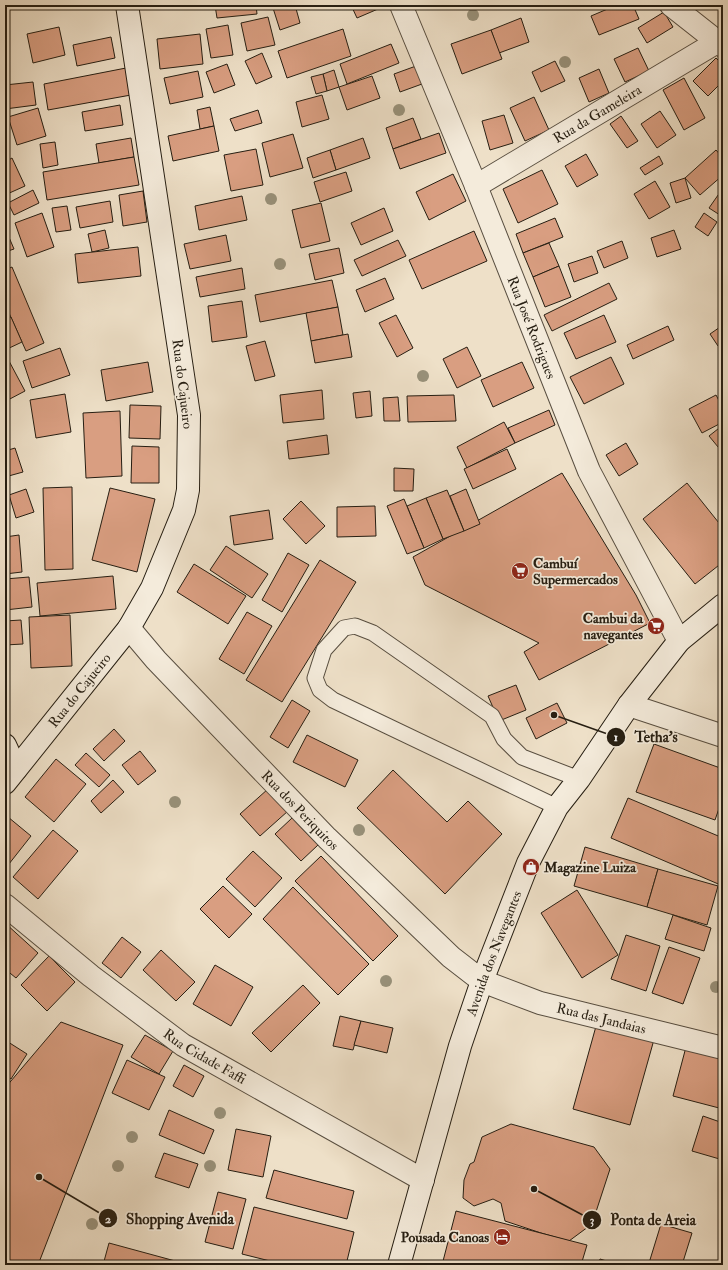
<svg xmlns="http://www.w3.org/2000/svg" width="728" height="1270" viewBox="0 0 728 1270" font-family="'IM FELL Double Pica',serif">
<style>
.building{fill:#d99e81;stroke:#261e12}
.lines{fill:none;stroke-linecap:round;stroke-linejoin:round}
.lane-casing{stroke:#584e40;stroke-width:17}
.street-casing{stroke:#584e40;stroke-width:24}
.secondary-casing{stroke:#261e12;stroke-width:24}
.lane{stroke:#f4ebdb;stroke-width:15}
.street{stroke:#f4ebdb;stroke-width:22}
.secondary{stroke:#f4ebdb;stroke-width:22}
.tree{fill:#98917a}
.labels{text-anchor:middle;stroke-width:3.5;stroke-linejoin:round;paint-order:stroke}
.street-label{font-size:14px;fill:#261e12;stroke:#f4ebdb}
.poi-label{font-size:14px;font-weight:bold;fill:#261e12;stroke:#f4ebdb;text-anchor:start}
.leader{fill:none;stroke:#261e12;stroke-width:1.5}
.callout-dot{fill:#261e12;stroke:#f4ebdb;stroke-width:1.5}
.mark-label{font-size:12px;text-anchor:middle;font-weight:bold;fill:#fff}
.callout-label{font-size:15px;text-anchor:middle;font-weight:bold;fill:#261e12;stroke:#f4ebdb;stroke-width:3.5;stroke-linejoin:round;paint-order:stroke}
</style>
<rect width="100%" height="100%" fill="#eee0c8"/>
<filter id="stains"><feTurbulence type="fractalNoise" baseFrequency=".005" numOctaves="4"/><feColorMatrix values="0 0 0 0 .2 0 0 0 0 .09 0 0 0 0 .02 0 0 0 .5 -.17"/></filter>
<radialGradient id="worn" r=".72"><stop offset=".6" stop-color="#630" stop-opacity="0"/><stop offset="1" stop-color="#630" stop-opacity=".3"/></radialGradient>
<g class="building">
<polygon points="215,5 256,5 257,14 217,18"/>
<polygon points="284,5 295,5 300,23 280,30 273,8"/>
<polygon points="351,5 384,5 385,6 357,18"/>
<polygon points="617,5 633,5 639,19 599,35 591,16"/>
<polygon points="664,12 673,27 647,43 638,28"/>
<polygon points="268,17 275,45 247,51 241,23"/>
<polygon points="521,18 529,42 499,53 491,30"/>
<polygon points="228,25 233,55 211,58 206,29"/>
<polygon points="59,27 65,55 33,63 27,34"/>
<polygon points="343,29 351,56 287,78 278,51"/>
<polygon points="491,30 502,59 462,74 451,44"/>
<polygon points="200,34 203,64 160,69 157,39"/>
<polygon points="111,37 115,58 77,66 73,45"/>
<polygon points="391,44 399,63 347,84 340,64"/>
<polygon points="638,48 649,71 625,82 614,59"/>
<polygon points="262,53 272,77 256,84 245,61"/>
<polygon points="716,58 723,65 723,81 708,96 693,81"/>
<polygon points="555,61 565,81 541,92 532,72"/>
<polygon points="227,64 235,85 214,93 206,72"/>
<polygon points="416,66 422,84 400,92 394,74"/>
<polygon points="126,68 131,95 48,110 44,84"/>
<polygon points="599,69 609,93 589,102 579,78"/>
<polygon points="334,70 339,87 327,91 323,74"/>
<polygon points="198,71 203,97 170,104 164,78"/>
<polygon points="323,74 327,91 316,94 311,77"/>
<polygon points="372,76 380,98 347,110 339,87"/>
<polygon points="684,78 705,118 684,130 663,90"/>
<polygon points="33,82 36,105 5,109 5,85"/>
<polygon points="322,95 329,119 302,127 296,102"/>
<polygon points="534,97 549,130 525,141 510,108"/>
<polygon points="120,105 123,125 85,131 82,112"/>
<polygon points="210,107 214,126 200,129 197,110"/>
<polygon points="38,108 46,136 17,145 8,117"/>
<polygon points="258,110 262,123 235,131 230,119"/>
<polygon points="660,111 676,135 657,148 641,124"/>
<polygon points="504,115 513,143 490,150 482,121"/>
<polygon points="621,116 638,141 627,148 610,124"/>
<polygon points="413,118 421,139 393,149 386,128"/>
<polygon points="214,126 219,151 173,161 168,136"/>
<polygon points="439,133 446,153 400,169 393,149"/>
<polygon points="293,134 303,168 270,177 262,143"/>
<polygon points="131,138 134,157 99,163 96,144"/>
<polygon points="363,138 370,158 336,170 330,150"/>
<polygon points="55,142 58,165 43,168 40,144"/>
<polygon points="256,149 263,185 231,191 224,155"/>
<polygon points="330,150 336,170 313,178 307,158"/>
<polygon points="716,150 723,158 723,175 700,195 685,178"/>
<polygon points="586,154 598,175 577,187 565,166"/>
<polygon points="659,156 663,164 645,175 640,168"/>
<polygon points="134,157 139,185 47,200 43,172"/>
<polygon points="12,158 25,186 5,195 5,162"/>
<polygon points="542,170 558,204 518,223 503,189"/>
<polygon points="346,172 352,191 320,202 314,182"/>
<polygon points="453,174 466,201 429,220 416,192"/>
<polygon points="685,178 691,198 676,203 670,183"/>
<polygon points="655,181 670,207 649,219 634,194"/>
<polygon points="723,188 723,217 709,208"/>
<polygon points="33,190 39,203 14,215 8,203"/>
<polygon points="143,191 147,222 123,226 119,195"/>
<polygon points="242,196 247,220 199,230 195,206"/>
<polygon points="110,201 113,222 80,228 76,207"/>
<polygon points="321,203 330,241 301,248 292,210"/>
<polygon points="67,206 71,230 56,232 52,208"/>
<polygon points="384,208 393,231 361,245 351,223"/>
<polygon points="42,213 54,247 27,257 15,223"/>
<polygon points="704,213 717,222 708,236 695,227"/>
<polygon points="555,218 563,237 523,253 516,234"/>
<polygon points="5,228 14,249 5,252"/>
<polygon points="105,230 109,248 92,252 88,234"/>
<polygon points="674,230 681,249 657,257 651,238"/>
<polygon points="474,231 487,261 422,289 409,260"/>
<polygon points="226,235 231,261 190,269 184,244"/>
<polygon points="398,240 406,256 362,276 354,260"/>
<polygon points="622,241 628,258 604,268 597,251"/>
<polygon points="549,243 559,266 533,277 523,253"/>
<polygon points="138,247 141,276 78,283 75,254"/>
<polygon points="339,248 344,273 315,280 309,254"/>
<polygon points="592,256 598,273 574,282 568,264"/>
<polygon points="559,266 571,297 545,307 533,277"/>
<polygon points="12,267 44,343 26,351 5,304 5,270"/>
<polygon points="242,268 245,289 200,297 196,277"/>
<polygon points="385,278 394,299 365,312 356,290"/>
<polygon points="332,280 338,307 260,322 255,295"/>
<polygon points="609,283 617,299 552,331 544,315"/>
<polygon points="242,301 247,337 212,342 208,306"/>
<polygon points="338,307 343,335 311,341 306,313"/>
<polygon points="396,315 413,348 397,357 379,323"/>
<polygon points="604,315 616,342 576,359 564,333"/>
<polygon points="11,317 22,342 5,350 5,320"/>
<polygon points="723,325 723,342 718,346 710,334"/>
<polygon points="668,326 674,340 633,359 627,345"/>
<polygon points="348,334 352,357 315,363 311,341"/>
<polygon points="265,341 275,376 255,381 246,346"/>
<polygon points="467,347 481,376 457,388 443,359"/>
<polygon points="60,348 70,375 32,388 23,361"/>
<polygon points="611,357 624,384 584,404 570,377"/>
<polygon points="9,361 25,391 6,401 5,363"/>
<polygon points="148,362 153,392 106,401 101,370"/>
<polygon points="522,362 534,388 493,407 481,380"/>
<polygon points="322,390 324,419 283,423 280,395"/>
<polygon points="370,391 372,416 356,418 353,393"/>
<polygon points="65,394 71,432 36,438 30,400"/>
<polygon points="454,395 456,421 408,422 407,396"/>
<polygon points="716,395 723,408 723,422 702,433 689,409"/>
<polygon points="398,397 400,421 384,421 383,398"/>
<polygon points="130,405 161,406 160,439 129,438"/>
<polygon points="549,410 555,425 515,443 508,428"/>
<polygon points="120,411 122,476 86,478 83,413"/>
<polygon points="504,422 515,443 467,468 457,447"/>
<polygon points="723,425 723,453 709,436"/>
<polygon points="327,435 329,454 289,459 287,441"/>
<polygon points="626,443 638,464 619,476 606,455"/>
<polygon points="132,446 159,447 159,483 131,483"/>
<polygon points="15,448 23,472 5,477 5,451"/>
<polygon points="507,449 516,469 473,489 464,469"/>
<polygon points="394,468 414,469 413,491 394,491"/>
<polygon points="562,473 636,595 650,623 539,680 524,652 539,643 425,585 413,557"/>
<polygon points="687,483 723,528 723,562 695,584 643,519"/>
<polygon points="72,487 73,569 45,570 43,488"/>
<polygon points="110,488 155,499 137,572 92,560"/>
<polygon points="26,489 34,512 16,518 9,495"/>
<polygon points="466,489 480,524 464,531 450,496"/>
<polygon points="447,490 464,531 443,539 426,498"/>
<polygon points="426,498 443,539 424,548 407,506"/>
<polygon points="404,499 424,548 407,554 387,506"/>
<polygon points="301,501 325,526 306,544 283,519"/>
<polygon points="375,506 376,536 337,537 337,507"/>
<polygon points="269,510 273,539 234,545 230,516"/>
<polygon points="19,535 22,572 5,574 5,537"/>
<polygon points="226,546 268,574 252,598 210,570"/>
<polygon points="288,553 309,565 282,612 262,600"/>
<polygon points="320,560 356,582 282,702 246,680"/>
<polygon points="194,564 246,596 228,624 177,592"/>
<polygon points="113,576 116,609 40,616 37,583"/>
<polygon points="29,577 32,607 5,610 5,579"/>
<polygon points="247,612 272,626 244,674 219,659"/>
<polygon points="70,615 72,666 31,668 29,617"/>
<polygon points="21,620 23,644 5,645 5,621"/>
<polygon points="516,685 526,710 499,721 488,696"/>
<polygon points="292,700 310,711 288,748 270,737"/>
<polygon points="557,703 567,723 536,739 526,718"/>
<polygon points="114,729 125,741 104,761 93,749"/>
<polygon points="307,735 358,760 345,787 293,762"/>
<polygon points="654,744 723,769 723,797 715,820 636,792"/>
<polygon points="140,751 156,771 138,785 122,765"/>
<polygon points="86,753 110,775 99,787 75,765"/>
<polygon points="56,759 86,784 54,822 25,797"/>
<polygon points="393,770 447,822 468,801 502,834 445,894 357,808"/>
<polygon points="113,780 124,792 101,813 91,801"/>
<polygon points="268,789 288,811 260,836 240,814"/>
<polygon points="628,798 723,838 723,886 611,838"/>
<polygon points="8,817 31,836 5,869 5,820"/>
<polygon points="292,818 318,845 301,861 275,834"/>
<polygon points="53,830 78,851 38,899 13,877"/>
<polygon points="585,847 658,869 647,907 574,886"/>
<polygon points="253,851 282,878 255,907 226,879"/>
<polygon points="321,856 398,936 373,961 295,881"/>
<polygon points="658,869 718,886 707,925 647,907"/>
<polygon points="223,886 252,914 229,938 200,909"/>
<polygon points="293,887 369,964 338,995 263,919"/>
<polygon points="577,890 618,955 582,978 541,913"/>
<polygon points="673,915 711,928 704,951 665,939"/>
<polygon points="5,923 38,953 16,978 5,969"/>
<polygon points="626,935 660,946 646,991 611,979"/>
<polygon points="122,937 141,952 121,978 102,963"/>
<polygon points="669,947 700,958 683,1004 652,993"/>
<polygon points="161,950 195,982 176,1001 143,970"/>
<polygon points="49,956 75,982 47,1011 21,985"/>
<polygon points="215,965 253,987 231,1026 193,1004"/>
<polygon points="303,985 320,1003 271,1052 252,1033"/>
<polygon points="340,1016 361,1021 353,1050 333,1046"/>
<polygon points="598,1019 655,1036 630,1125 573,1109"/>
<polygon points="361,1021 393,1028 387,1053 354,1045"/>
<polygon points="61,1022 123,1045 38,1265 5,1265 5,1088"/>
<polygon points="145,1035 173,1051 159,1074 131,1057"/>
<polygon points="5,1040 27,1054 11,1079 5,1075"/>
<polygon points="686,1047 723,1057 723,1109 673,1096"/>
<polygon points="127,1060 165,1077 149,1110 112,1093"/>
<polygon points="184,1065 204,1076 193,1097 173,1086"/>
<polygon points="169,1110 214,1130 204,1154 159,1135"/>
<polygon points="703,1116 723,1123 723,1160 692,1151"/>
<polygon points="511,1124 594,1147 610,1169 592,1224 569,1241 541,1233 505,1221 501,1203 493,1199 474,1206 463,1198 464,1180 470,1164 474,1162 482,1137"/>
<polygon points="236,1129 271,1136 263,1177 228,1170"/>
<polygon points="164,1153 198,1164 189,1188 155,1177"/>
<polygon points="274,1170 354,1191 347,1219 266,1198"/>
<polygon points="218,1192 246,1199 233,1249 205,1242"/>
<polygon points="254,1207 354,1232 346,1265 286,1265 242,1254"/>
<polygon points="456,1211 587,1245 581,1265 442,1265"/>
<polygon points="661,1224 692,1233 682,1265 656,1265 649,1263"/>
<polygon points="109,1243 190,1265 103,1265"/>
<polygon points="600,1259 620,1265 598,1265"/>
</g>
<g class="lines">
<defs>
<polyline id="lane" points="557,807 333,700 320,690 315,678 324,650 344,628 355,626 373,633 492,716 504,739 522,757 579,779"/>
<g id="street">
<path id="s1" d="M401,5L476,186L589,471L679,641"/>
<polyline points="671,5 723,46"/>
<path id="s2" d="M476,186L717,42"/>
<path id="s3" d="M129,628L156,660L327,838L451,957L482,981L540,1003L723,1048"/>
<polyline points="629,705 723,736"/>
<path id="s4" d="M5,905L91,976L183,1045L423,1180"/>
</g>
<g id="secondary">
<polyline points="5,745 16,769"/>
<path id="s5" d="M5,783L129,628L152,588L184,510L188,490L189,415L127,5"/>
<path id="s6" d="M399,1265L460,1046L482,981L528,863L557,807L579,779L629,705L679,641L723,605"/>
</g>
</defs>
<use href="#lane" class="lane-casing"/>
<use href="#street" class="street-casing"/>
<use href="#secondary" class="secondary-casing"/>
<use href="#lane" class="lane"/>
<use href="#street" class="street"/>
<use href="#secondary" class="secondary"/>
</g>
<g class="tree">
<circle cx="473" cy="15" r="6"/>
<circle cx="565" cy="62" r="6"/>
<circle cx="399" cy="110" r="6"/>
<circle cx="271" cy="199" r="6"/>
<circle cx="280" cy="264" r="6"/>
<circle cx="423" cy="376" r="6"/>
<circle cx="175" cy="802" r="6"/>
<circle cx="359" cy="830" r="6"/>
<circle cx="386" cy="981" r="6"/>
<circle cx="716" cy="987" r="6"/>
<circle cx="220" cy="1113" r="6"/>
<circle cx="132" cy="1137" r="6"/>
<circle cx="118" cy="1166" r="6"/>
<circle cx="210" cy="1166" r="6"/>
<circle cx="92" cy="1224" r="6"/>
</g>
<defs>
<symbol id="supermarket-disc" viewBox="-11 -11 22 22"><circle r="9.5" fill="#8f2418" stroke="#f4ebdb"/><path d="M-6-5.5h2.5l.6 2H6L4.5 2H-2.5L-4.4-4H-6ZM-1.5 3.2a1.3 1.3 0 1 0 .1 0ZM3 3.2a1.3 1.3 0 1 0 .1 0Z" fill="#fff"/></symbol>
<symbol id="shop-disc" viewBox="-11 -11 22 22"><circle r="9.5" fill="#8f2418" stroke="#f4ebdb"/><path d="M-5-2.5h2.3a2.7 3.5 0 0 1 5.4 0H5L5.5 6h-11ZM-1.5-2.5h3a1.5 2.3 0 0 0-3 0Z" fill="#fff"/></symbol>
<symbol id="hotel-disc" viewBox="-11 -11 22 22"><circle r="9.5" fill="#8f2418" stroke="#f4ebdb"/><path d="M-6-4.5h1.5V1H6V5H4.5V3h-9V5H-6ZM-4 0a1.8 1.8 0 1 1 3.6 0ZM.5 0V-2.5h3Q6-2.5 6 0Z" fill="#fff"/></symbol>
</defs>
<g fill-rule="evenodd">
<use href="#supermarket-disc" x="510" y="561" width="20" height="20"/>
<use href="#supermarket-disc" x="646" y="616" width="20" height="20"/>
<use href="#shop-disc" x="521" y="857" width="20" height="20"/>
<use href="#hotel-disc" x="492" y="1227" width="20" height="20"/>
</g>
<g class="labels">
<g class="street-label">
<text dy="5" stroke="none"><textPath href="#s2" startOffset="141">Rua da Gameleira</textPath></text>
<text dy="5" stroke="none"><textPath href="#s1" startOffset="348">Rua José Rodrigues</textPath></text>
<text transform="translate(183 384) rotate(83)" y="5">Rua do Cajueiro</text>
<text dy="5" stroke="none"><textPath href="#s5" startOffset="119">Rua do Cajueiro</textPath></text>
<text dy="5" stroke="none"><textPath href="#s3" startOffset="250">Rua dos Periquitos</textPath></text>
<text dy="5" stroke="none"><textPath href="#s6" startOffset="326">Avenida dos Navegantes</textPath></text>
<text dy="5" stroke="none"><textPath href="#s3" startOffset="625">Rua das Jandaias</textPath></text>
<text dy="5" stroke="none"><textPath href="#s4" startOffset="251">Rua Cidade Faffi</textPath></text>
</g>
<g class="poi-label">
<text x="533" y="568">Cambuí<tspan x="533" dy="16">Supermercados</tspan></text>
<text x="643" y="623" text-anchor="end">Cambui da<tspan x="643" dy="16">navegantes</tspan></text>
<text x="544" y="872">Magazine Luiza</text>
<text x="489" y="1242" text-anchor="end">Pousada Canoas</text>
</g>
</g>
<path class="leader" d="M554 715L616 737M39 1177L108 1218M534 1189L592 1220"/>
<g class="callout-dot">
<circle cx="554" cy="715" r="4"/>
<circle cx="39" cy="1177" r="4"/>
<circle cx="534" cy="1189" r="4"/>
<circle cx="616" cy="737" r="10"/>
<circle cx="108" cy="1218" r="10"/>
<circle cx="592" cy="1220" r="10"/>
</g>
<g class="mark-label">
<text x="616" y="741">1</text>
<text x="108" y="1223">2</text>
<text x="592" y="1224">3</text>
</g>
<g class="callout-label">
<text x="656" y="742">Tetha's</text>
<text x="180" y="1224">Shopping Avenida</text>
<text x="653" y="1225">Ponta de Areia</text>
</g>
<rect width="728" height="1270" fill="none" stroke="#eee0c8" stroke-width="20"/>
<rect x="6" y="6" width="716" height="1258" fill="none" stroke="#261e12" stroke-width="2"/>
<rect x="10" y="10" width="708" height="1250" fill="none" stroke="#261e12"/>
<rect width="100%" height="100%" filter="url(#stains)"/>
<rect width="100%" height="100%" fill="url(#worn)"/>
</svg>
